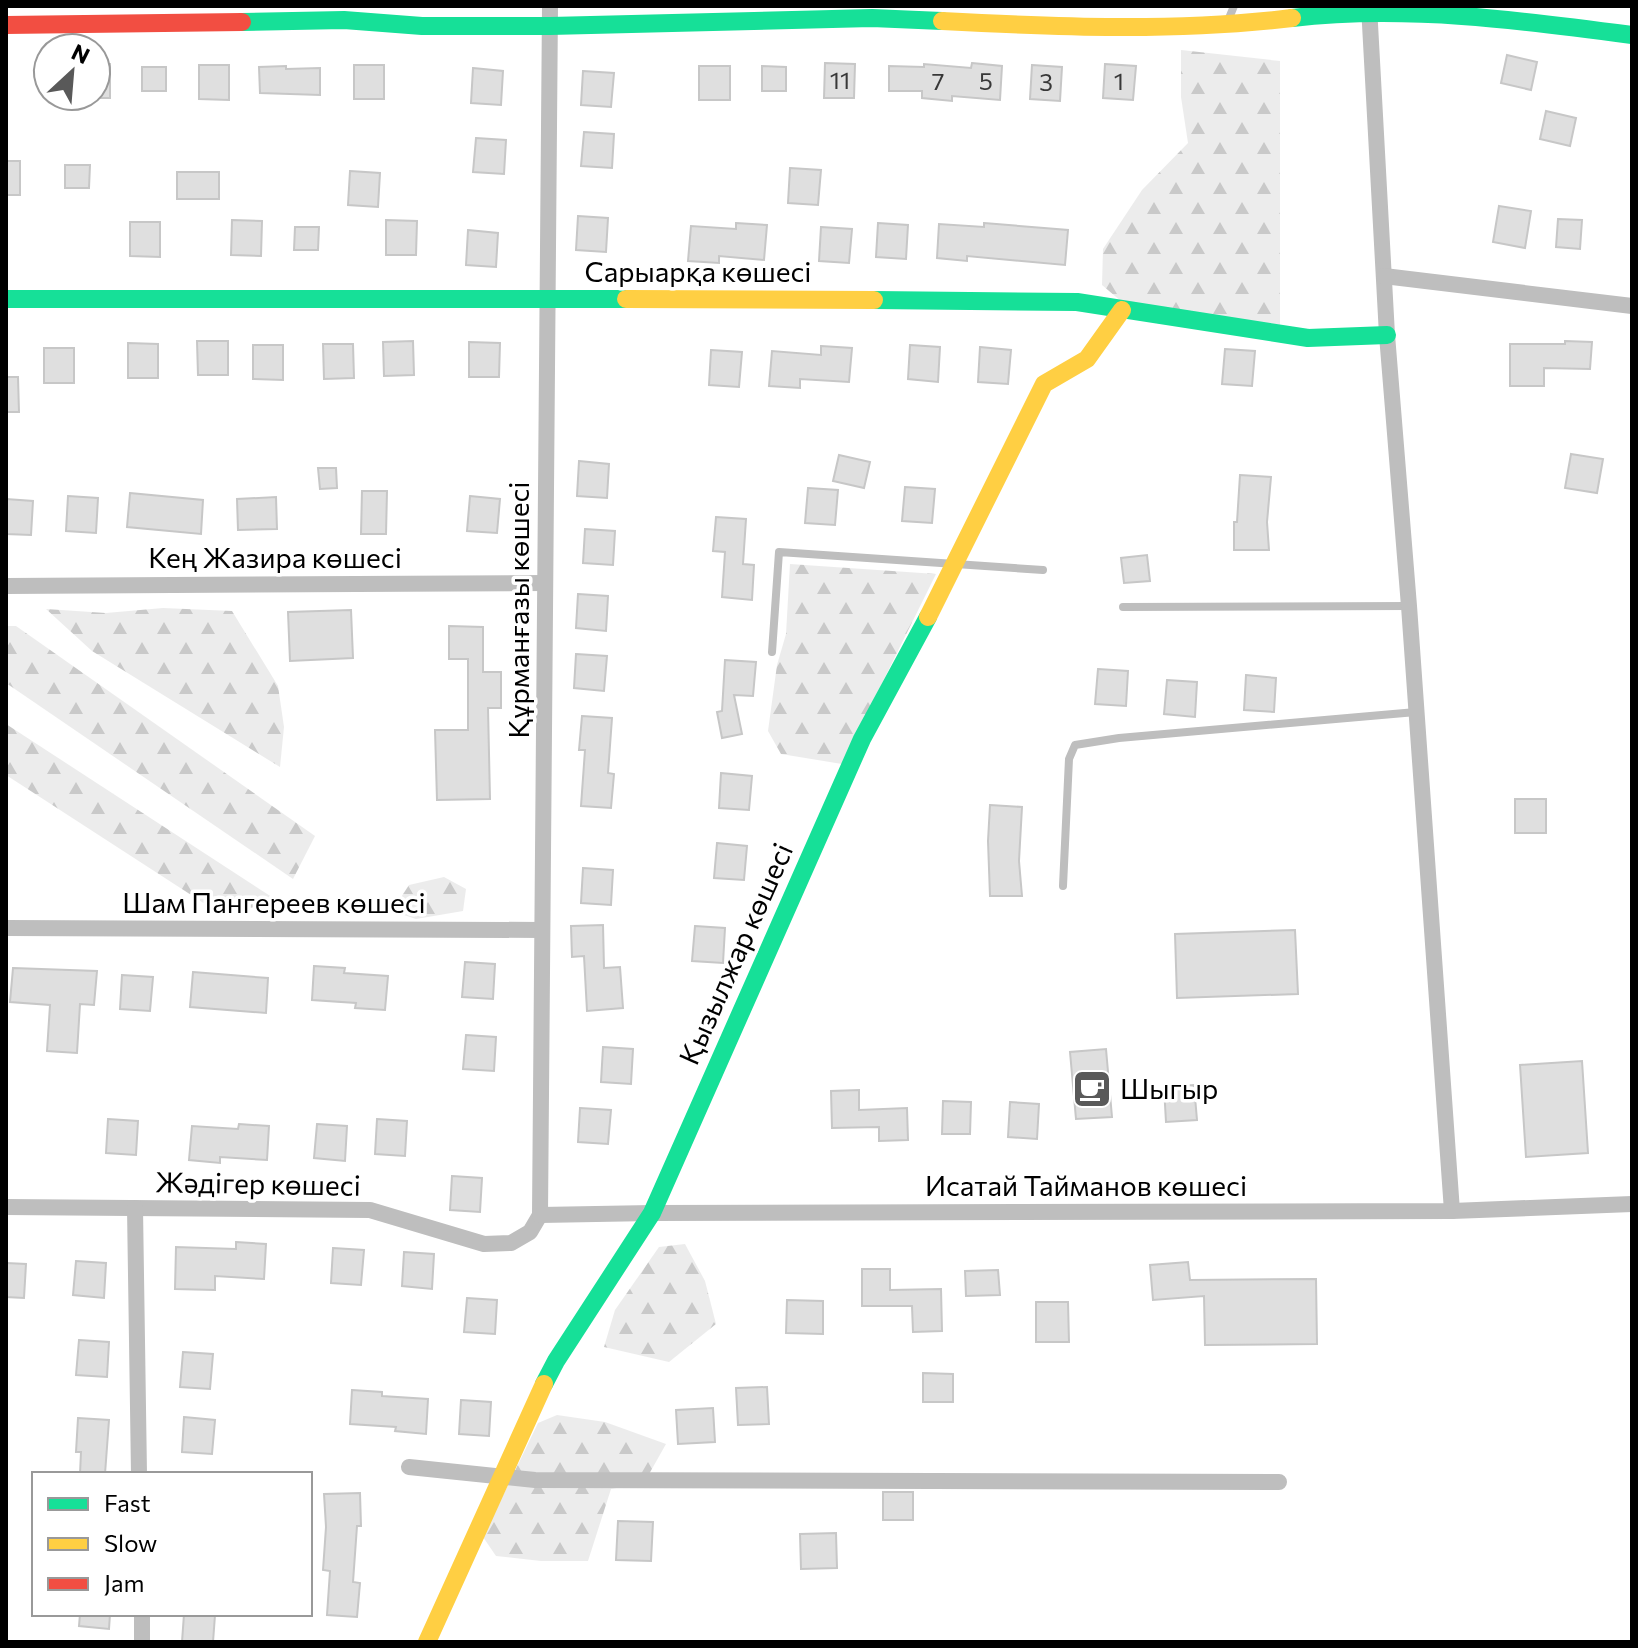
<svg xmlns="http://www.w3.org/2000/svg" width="1638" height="1648" viewBox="0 0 1638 1648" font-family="Commissioner,sans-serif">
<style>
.forest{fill:url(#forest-firs)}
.building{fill:#dfdfdf;stroke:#c7c7c7;stroke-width:2}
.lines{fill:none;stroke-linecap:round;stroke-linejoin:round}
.lane{stroke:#bebebe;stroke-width:8}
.street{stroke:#bebebe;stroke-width:16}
.fast{stroke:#16e098;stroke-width:18}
.slow{stroke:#ffcf43;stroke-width:18}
.jam{stroke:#f24e42;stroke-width:18}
.labels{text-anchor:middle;stroke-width:7;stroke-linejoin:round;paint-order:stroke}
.number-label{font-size:24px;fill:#383838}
.street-label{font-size:28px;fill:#000;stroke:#fff}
.poi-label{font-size:28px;fill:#000;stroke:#fff;text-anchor:start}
</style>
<defs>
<pattern id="forest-firs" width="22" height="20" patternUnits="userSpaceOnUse" patternTransform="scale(2)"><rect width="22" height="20" fill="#ececec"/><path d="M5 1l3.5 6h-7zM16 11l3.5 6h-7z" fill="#c9c9c9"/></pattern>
</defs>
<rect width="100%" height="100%" fill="#fff"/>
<g class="forest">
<polygon points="1181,50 1280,61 1280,325 1122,302 1102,285 1103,249 1142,190 1188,143 1181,97"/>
<polygon points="790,564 936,574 842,764 781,754 768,731 777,665 786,634"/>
<polygon points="163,608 232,611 278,686 284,727 280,767 92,651 46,609 106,613"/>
<polygon points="6,626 16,626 315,836 293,879 6,683"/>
<polygon points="6,724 278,901 222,915 6,775"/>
<polygon points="444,877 466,889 463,911 416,919 392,911 409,885"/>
<polygon points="685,1244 705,1281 716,1324 669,1362 604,1347 615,1310 659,1247"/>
<polygon points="557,1415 605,1422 666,1444 644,1483 611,1489 588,1561 541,1561 496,1556 483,1537 538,1423"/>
</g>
<g class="building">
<polygon points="1507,55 1537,62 1531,90 1501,83"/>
<polygon points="825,63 855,64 854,98 824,98"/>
<polygon points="972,63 1002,66 1000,100 952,96 952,101 922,98 922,91 889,91 889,66 924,67 924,64 971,68"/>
<rect x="96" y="64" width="14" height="34"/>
<polygon points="1105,64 1136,66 1133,100 1103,98"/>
<polygon points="199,65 229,65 229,100 199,99"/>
<rect x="354" y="65" width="30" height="34"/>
<polygon points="1032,65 1062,67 1060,101 1030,99"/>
<polygon points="286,66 286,69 320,68 320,95 260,93 259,67"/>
<rect x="699" y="66" width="31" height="34"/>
<polygon points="762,66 786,67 786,91 762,91"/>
<rect x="142" y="67" width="24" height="24"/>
<polygon points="473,68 503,71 501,105 471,103"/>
<polygon points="583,71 614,73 611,107 581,105"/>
<polygon points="1546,111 1576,118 1570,146 1540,139"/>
<polygon points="584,132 614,134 612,168 581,166"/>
<polygon points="476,138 506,140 504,174 473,172"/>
<rect x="6" y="161" width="14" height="34"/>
<polygon points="65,165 90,165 89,188 65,188"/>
<polygon points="790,168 821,170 818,205 788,203"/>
<polygon points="350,171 380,173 378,207 348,205"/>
<rect x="177" y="172" width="42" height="27"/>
<polygon points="1499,206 1531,211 1525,248 1493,242"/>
<polygon points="578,216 608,218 606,252 576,250"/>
<polygon points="1558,219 1582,220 1580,249 1556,247"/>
<polygon points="232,220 262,221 261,256 231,255"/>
<polygon points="386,220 417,221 416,255 386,255"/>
<polygon points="130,222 160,222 160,257 130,256"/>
<polygon points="736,223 767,225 764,260 719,256 719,263 688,261 691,226 736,229"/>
<polygon points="878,223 908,225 906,259 876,257"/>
<polygon points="984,223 1068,230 1065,265 967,256 967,261 937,258 939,224 984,227"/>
<polygon points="295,227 319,227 318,250 294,250"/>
<polygon points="821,227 852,229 849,263 819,261"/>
<polygon points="468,230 498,233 496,267 466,265"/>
<polygon points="197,341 228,341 228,375 198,375"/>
<polygon points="413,341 414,375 384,376 383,342"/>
<polygon points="1565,341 1592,342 1590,369 1544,368 1544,386 1510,386 1510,344 1565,344"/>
<polygon points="469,342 500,343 499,377 469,377"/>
<polygon points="128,343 158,344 158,378 128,378"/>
<polygon points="323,344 353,344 354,378 324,379"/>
<polygon points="253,345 283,345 283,380 253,379"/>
<polygon points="910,345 940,347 938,382 908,379"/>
<polygon points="821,346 852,348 849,382 800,379 800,388 769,386 772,351 821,355"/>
<polygon points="980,347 1011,350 1008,384 978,382"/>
<rect x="44" y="348" width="30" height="35"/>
<polygon points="1225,349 1255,351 1252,386 1222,384"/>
<polygon points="711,350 742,352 739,387 709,385"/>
<polygon points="6,377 18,377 19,412 6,412"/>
<polygon points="1571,454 1603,459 1597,493 1565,488"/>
<polygon points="839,455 870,462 864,488 833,481"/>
<polygon points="579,461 609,464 607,498 577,496"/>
<polygon points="318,468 336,468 337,488 320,489"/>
<polygon points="1240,475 1271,477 1267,522 1269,550 1234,550 1234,522 1237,522"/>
<polygon points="905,487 935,489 932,523 902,521"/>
<polygon points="808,488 838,490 835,525 805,523"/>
<polygon points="362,491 387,491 386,534 361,534"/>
<polygon points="130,493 203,500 201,534 127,527"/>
<polygon points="68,496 98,498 96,533 66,531"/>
<polygon points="470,496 500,499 497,533 467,531"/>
<polygon points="276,497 277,529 238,530 237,499"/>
<polygon points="6,499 33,501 31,535 6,534"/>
<polygon points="716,517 746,519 743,564 754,565 752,600 722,597 725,552 713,551"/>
<polygon points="585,529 615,531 613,565 583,563"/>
<polygon points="1147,555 1150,581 1124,583 1121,558"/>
<polygon points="578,594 608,596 606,631 576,628"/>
<polygon points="351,610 353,658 290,661 288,612"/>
<polygon points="449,626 483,627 483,672 501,672 501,708 488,708 490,799 437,800 435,730 468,730 468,659 449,659"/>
<polygon points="576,654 607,656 604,691 574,688"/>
<polygon points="725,660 756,662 753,696 734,695 742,734 722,738 717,712 722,711"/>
<polygon points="1098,669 1128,671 1126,706 1095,704"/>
<polygon points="1246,675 1276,678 1274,712 1244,710"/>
<polygon points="1167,680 1197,682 1195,717 1164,714"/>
<polygon points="582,716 612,718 608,773 614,774 611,808 581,806 585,750 579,750"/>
<polygon points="721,773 752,776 749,810 719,808"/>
<rect x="1515" y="799" width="31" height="34"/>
<polygon points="990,805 1022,807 1019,861 1022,896 990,896 988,841"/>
<polygon points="717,843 747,846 744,880 714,878"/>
<polygon points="583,868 613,870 611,905 581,903"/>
<polygon points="603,925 604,968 620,967 623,1008 587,1011 584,956 572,957 571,926"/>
<polygon points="695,926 725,928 723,963 692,961"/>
<polygon points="1295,930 1298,994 1177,998 1175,934"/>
<polygon points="465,962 495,964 493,999 462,997"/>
<polygon points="314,966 345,968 344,973 388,976 385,1010 355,1008 356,1003 312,1000"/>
<polygon points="13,968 97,971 94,1005 80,1004 77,1053 47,1051 50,1005 10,1002"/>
<polygon points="193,972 268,978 266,1013 190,1007"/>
<polygon points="122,975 153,977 150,1011 120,1009"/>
<polygon points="466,1035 496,1037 494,1071 463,1069"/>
<polygon points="603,1047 633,1049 631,1084 601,1082"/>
<polygon points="1106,1049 1112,1117 1076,1119 1070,1052"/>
<polygon points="1582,1061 1588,1153 1526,1157 1520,1065"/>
<polygon points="1194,1085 1197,1120 1166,1122 1164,1087"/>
<polygon points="859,1090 859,1110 907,1108 908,1140 879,1141 879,1127 832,1128 831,1091"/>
<polygon points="943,1101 971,1102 970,1134 942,1134"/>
<polygon points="1010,1102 1039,1104 1037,1139 1008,1137"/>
<polygon points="580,1108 611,1110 608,1144 578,1142"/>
<polygon points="108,1119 138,1121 136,1155 106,1153"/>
<polygon points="377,1119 407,1121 405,1156 375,1154"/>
<polygon points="239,1124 269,1126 267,1160 220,1157 220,1163 189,1160 192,1126 238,1129"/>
<polygon points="317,1124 347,1126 345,1161 314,1158"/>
<polygon points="452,1176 482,1178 480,1212 450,1210"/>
<polygon points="236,1242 266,1244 264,1279 215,1276 215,1290 175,1289 176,1247 236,1249"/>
<polygon points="333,1248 364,1250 361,1285 331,1283"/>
<polygon points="404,1252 434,1254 432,1289 402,1286"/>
<polygon points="76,1261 106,1263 104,1298 73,1295"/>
<polygon points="1188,1262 1190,1280 1316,1279 1317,1344 1205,1345 1204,1296 1153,1300 1150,1265"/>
<polygon points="6,1263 26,1264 24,1298 6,1297"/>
<polygon points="862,1269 890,1269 890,1290 941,1289 942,1331 913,1332 912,1306 862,1306"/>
<polygon points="998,1270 1000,1295 966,1296 965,1271"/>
<polygon points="467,1298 497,1300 495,1334 464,1332"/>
<polygon points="787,1300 823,1301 823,1334 786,1333"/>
<polygon points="1036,1302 1068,1302 1069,1342 1036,1342"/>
<polygon points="79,1340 109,1342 107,1377 76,1375"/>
<polygon points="183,1352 213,1354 210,1389 180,1387"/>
<polygon points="923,1373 953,1374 953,1402 923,1402"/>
<polygon points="767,1387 769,1424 738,1425 736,1388"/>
<polygon points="352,1390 382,1392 382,1396 428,1399 426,1434 395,1431 396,1427 350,1424"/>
<polygon points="461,1400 491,1402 489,1436 459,1434"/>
<polygon points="713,1408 715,1442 678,1444 676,1410"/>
<polygon points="184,1417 215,1420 212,1454 182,1452"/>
<polygon points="78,1418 109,1420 105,1474 80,1474 81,1452 76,1452"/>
<rect x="883" y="1492" width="30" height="28"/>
<polygon points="360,1493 361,1526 357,1526 353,1582 360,1583 357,1617 327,1615 330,1571 323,1570 326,1527 324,1494"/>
<polygon points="618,1521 653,1522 651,1561 616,1560"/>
<polygon points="836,1533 837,1568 801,1569 800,1534"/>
<polygon points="80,1614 110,1614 109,1629 79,1626"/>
<polygon points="184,1614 215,1615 213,1642 182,1642"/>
</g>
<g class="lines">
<g class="lane">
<polyline points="1227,23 1234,6"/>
<polyline points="1123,607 1409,606"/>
<polyline points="772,652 779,552 1043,570"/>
<polyline points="1063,886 1069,759 1075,745 1119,738 1416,712"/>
</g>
<g class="street">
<polyline points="1369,6 1387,335 1409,606 1452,1211"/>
<polyline points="1384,276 1632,306"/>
<polyline points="6,586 545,583"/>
<polyline points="6,928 542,930"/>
<polyline points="6,1207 370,1210 484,1244 511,1243 530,1232 540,1215"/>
<polyline points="135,1208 139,1474"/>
<polyline points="540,1215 550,6"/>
<polyline points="540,1215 652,1213 1452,1211 1632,1204"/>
<polyline points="409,1467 535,1480 1279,1482"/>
<polyline points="142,1614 142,1642"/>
</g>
<g class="fast">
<path d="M1292,18C1404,5 1520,20 1632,35"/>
<polyline points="242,22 344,20 422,26 550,26 872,18 942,21"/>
<polyline points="6,299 626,299"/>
<polyline points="874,300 1077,302 1308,338 1387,335"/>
<polyline points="544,1384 556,1361 652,1213 862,739 928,617"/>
</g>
<g class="slow">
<path d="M942,21C1059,27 1176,32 1292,18"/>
<polyline points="626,299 874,300"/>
<polyline points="928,617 1044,384 1087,359 1122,310"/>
<polyline points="427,1642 544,1384"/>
</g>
<polyline class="jam" points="6,25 242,22"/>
</g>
<defs>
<symbol id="cafe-square" viewBox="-11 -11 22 22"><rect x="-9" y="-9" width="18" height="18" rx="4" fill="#595959" stroke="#fff"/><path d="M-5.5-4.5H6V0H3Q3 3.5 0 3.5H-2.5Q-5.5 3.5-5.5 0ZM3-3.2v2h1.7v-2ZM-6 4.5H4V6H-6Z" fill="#fff"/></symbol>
</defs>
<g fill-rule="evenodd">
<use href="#cafe-square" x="1070" y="1067" width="44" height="44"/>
</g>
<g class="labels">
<g class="number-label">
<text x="840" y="89">11</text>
<text x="938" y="90">7</text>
<text x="986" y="90">5</text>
<text x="1119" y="90">1</text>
<text x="1046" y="91">3</text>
</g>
<g class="street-label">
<text x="698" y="282">Сарыарқа көшесі</text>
<text x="275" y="568">Кең Жазира көшесі</text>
<text transform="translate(519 610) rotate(-90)" y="10">Құрманғазы көшесі</text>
<text x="274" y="913">Шам Пангереев көшесі</text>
<text transform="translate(736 954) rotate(-66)" y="10">Қызылжар көшесі</text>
<text transform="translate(258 1184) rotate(1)" y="10">Жәдігер көшесі</text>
<text x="1086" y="1196">Исатай Тайманов көшесі</text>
</g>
<g class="poi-label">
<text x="1120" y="1099">Шыгыр</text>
</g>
</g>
<rect width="1638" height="1648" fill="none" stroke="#000000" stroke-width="16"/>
<rect x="32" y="1472" width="280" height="144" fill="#ffffff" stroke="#999999" stroke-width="2"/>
<rect x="48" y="1498" width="40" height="12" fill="#16e098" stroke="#999999" stroke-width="2"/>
<text x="104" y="1512" font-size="24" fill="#000000">Fast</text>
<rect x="48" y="1538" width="40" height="12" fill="#ffcf43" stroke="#999999" stroke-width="2"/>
<text x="104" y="1552" font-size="24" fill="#000000">Slow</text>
<rect x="48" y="1578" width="40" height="12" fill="#f24e42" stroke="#999999" stroke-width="2"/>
<text x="104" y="1592" font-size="24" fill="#000000">Jam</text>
<g transform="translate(72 72) rotate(26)"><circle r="38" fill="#ffffff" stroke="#999999" stroke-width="2"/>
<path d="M0-6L14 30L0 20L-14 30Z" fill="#595959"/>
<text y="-12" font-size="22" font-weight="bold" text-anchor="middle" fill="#000000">N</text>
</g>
</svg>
